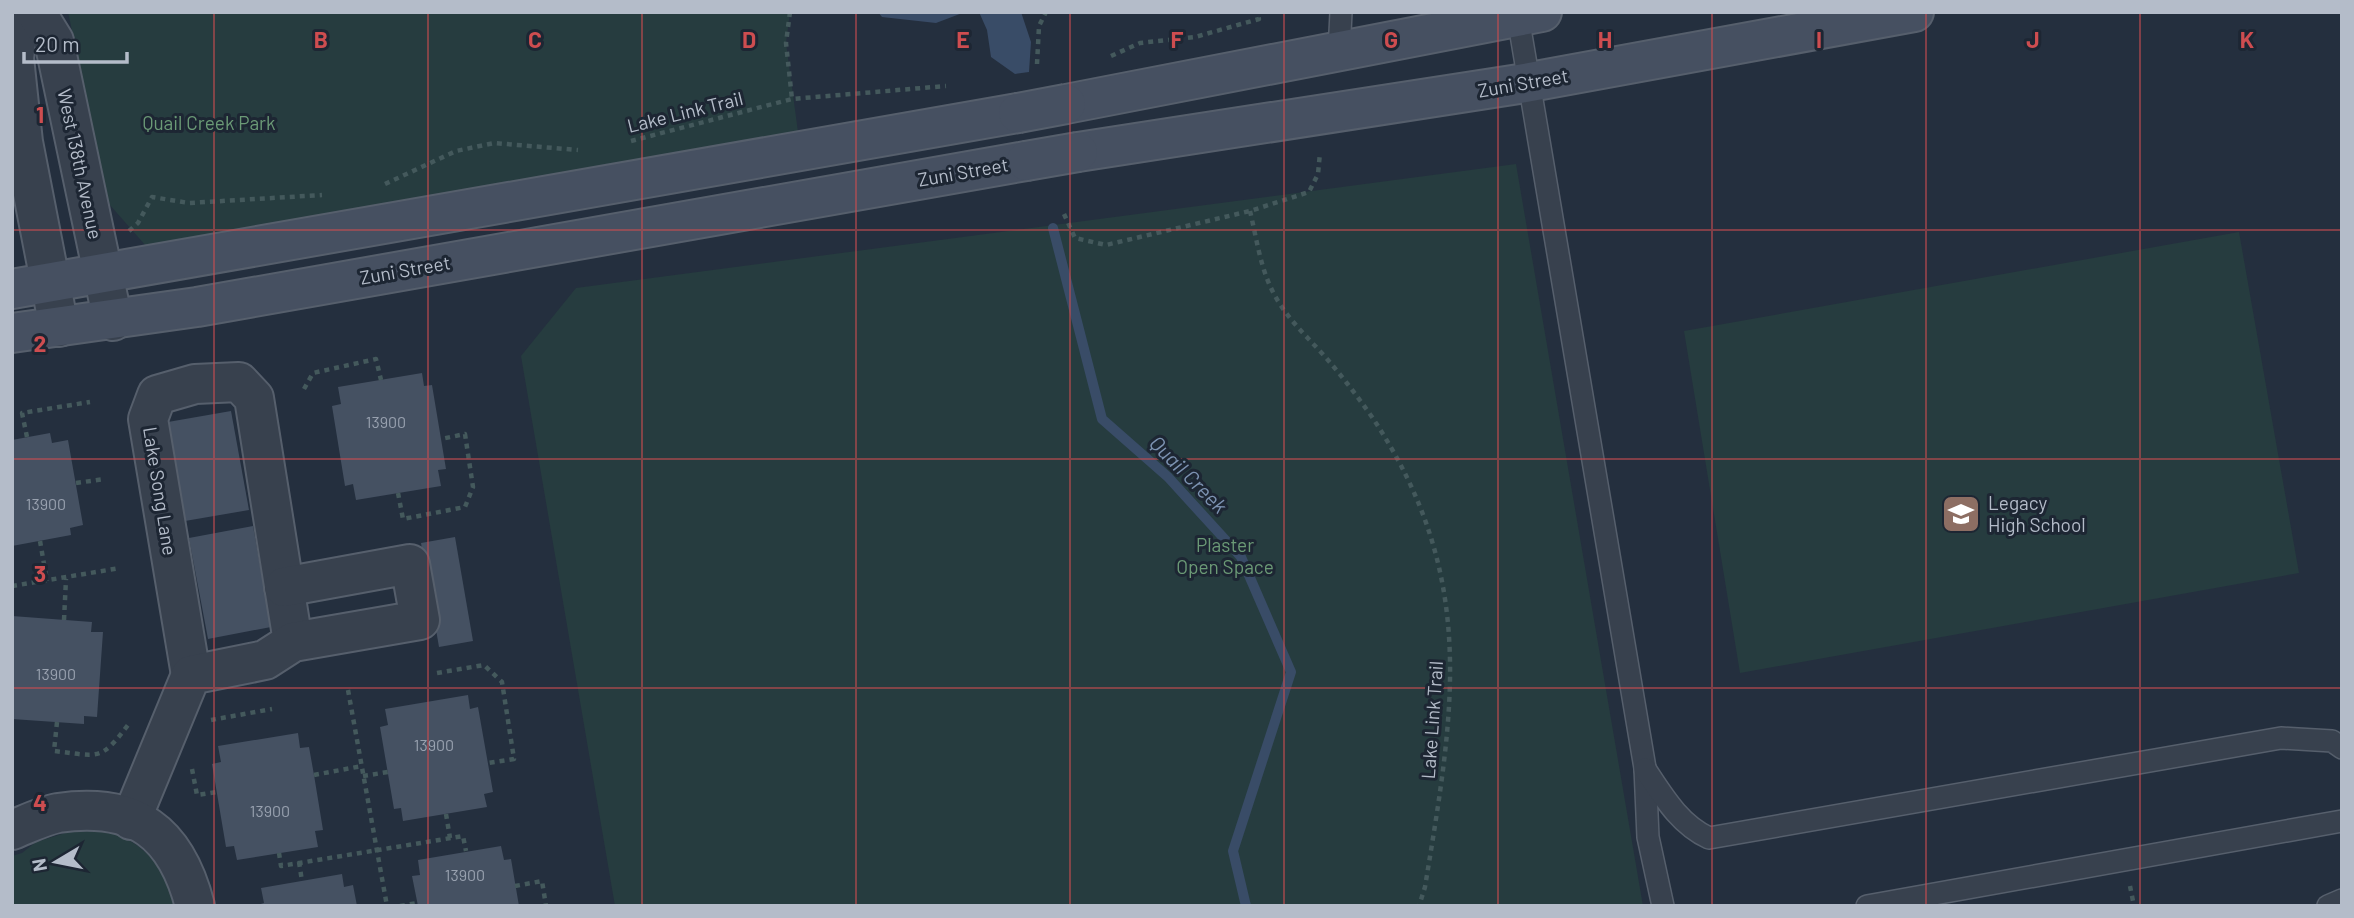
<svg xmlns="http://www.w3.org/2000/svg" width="2354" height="918" viewBox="0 0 2354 918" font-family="Barlow,sans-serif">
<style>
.green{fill:#263c3f}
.water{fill:#394c67}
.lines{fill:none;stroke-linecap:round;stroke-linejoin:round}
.stream{stroke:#394c67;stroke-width:10}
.building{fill:#455162}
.service-casing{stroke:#565f6c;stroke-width:24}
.minor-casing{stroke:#565f6c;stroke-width:42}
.secondary-casing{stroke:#565f6c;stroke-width:42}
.path{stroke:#44595c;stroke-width:4.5;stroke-dasharray:5 5;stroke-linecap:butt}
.service{stroke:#38414e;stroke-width:21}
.minor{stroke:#38414e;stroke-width:38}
.secondary{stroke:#465061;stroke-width:38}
.secondary-bridge-casing{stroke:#565f6c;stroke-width:42;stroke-linecap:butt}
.secondary-bridge{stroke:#465061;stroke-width:38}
.grid{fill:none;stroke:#ce4d50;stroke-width:2;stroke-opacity:0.55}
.labels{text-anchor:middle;stroke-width:6;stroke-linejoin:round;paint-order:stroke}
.number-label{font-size:16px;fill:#98a1af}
.street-label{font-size:19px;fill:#b4bcc9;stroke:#1d2633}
.park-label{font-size:19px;fill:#6b9a76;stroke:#1d2633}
.poi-label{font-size:19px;fill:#b4bcc9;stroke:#1d2633;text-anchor:start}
.water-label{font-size:21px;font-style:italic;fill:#7c92b1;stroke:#1d2633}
.grid-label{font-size:23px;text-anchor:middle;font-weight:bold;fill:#ce4d50;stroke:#1d2633;stroke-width:6;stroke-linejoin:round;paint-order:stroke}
</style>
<rect width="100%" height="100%" fill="#242f3e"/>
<g class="green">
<polygon points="68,12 790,12 786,43 798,132 146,246 109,204"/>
<polygon points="1516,164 1643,906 615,906 521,356 576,288"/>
<polygon points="2239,232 2299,573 1740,673 1684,331"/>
<path d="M75,830C85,830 98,828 108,831C141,841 171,870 175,906H12V856L22,853L36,842Z"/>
</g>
<g class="water">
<polygon points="878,12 965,12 936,23 882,17"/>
<polygon points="979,12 1021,12 1031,42 1029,72 1015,74 991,57 987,30"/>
</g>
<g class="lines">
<polyline class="stream" points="1053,228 1102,419 1168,477 1241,557 1291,672 1233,851 1246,906"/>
</g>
<g class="building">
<polygon points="422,373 424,386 432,385 446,469 438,470 441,486 356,500 353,484 345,486 332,406 341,404 338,387"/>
<polygon points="231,411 249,510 185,521 168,422"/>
<polygon points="50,433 52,443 68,440 83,525 70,528 71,535 12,546 12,440"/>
<polygon points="253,526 271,627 208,639 189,538"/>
<polygon points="455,537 473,641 439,647 421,543"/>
<polygon points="12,616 92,622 91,632 103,632 97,717 84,716 84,724 12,719"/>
<polygon points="468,695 470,709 478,707 493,792 484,794 487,807 403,821 401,808 394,809 380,727 388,725 385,709"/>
<polygon points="298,733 300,748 309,747 314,775 323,830 315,831 318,847 237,860 234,846 226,847 212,764 221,762 218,746"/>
<polygon points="501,846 504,860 511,859 519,906 418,906 412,876 420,875 418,860"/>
<polygon points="342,874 344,887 353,885 357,906 254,906 264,903 261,888"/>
</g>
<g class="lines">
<defs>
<g id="service">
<polyline points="1518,17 1645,768 1648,837 1663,906"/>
<polyline points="1339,53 1341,12"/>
<path d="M1645,769C1663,796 1679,824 1709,838L2281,738L2332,741L2342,748"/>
<polyline points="1867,906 2342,821"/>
<polyline points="2328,906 2342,900"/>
</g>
<g id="minor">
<polyline points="20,12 14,58 23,142 59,327"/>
<polyline points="36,12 54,41 113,321"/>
<polyline points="191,675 148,419 157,395 195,384 239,382 254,398 293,642"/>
<polyline points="131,820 191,675 265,660 293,642 420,620 410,564 284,587"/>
<path d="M12,830C27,824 43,816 58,813C136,802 176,832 195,906"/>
</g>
<g id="secondary">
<polyline points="1066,104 1542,12"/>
<polyline points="1078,152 1519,84 1914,12"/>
<polyline points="12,289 1018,113"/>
<polyline points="12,333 197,307 1026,161"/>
</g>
</defs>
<use href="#service" class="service-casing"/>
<use href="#minor" class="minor-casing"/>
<use href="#secondary" class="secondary-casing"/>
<g class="path">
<polyline points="790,12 786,43 792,99"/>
<polyline points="1111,56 1140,43 1195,37 1259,19 1257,12"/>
<polyline points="1037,64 1039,26 1046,12"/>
<polyline points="631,141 792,99 946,86"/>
<polyline points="385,184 456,151 494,143 578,150"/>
<path d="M1250,211C1256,236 1260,265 1271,288C1282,312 1301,331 1319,350C1339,372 1355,393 1372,417C1479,577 1454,710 1425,887L1419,906"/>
<polyline points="1064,214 1075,238 1106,245 1250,211 1309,192 1318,174 1320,153"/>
<polyline points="129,231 138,223 152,197 189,203 322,195"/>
<polyline points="304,389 313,373 376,359 381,380"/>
<polyline points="27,437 22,413 90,402"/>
<polyline points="76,483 105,479"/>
<polyline points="398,493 403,519 465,507 473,487 465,434 441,439"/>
<polyline points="40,541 47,581"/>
<polyline points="12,586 120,568"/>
<polyline points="64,620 66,579"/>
<polyline points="437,673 484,665 502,682 514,759 488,763"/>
<polyline points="348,690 387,906"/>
<polyline points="211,720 272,709"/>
<path d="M57,722L54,751C99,756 100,762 128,725"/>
<polyline points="192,769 197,795 217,792"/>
<polyline points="314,775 362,766"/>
<polyline points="363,776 388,772"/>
<polyline points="446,814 450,838"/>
<polyline points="279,853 281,866 463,836 466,851"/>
<polyline points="299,862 302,881"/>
<polyline points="515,886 542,881 546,906"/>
<polyline points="2130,886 2134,906"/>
<polyline points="400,906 417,903"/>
</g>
<use href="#service" class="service"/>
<use href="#minor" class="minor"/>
<use href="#secondary" class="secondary"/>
<defs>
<g id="secondary-bridge">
<polyline points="1018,113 1066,104"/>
<polyline points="1026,161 1078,152"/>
</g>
</defs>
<use href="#secondary-bridge" class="secondary-bridge-casing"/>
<use href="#secondary-bridge" class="secondary-bridge"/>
</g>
<path class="grid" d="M214,12V906M428,12V906M642,12V906M856,12V906M1070,12V906M1284,12V906M1498,12V906M1712,12V906M1926,12V906M2140,12V906M12,230H2342M12,459H2342M12,688H2342"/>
<defs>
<symbol id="school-square" viewBox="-11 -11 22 22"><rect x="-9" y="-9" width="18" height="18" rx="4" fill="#8d6e63" stroke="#1d2633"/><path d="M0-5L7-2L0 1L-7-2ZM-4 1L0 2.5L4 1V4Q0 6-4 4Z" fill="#fff"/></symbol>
</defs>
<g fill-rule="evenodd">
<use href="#school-square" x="1939" y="492" width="44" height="44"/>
</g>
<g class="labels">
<g class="number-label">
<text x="386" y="428">13900</text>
<text x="46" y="510">13900</text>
<text x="56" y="680">13900</text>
<text x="434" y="751">13900</text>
<text x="270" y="817">13900</text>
<text x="465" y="881">13900</text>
</g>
<g class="street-label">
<text transform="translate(1523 83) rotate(-10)" y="7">Zuni Street</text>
<text transform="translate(685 112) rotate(-14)" y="7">Lake Link Trail</text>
<text transform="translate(80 164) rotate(78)" y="7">West 138th Avenue</text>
<text transform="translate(963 172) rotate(-10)" y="7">Zuni Street</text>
<text transform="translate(405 270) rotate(-10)" y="7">Zuni Street</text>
<text transform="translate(160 491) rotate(81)" y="7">Lake Song Lane</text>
<text transform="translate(1432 720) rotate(-86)" y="7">Lake Link Trail</text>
</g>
<g class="park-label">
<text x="209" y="130">Quail Creek Park</text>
<text x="1225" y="552">Plaster<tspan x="1225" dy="22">Open Space</tspan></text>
</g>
<g class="poi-label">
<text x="1988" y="510">Legacy<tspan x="1988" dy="22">High School</tspan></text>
</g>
<g class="water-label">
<text transform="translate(1188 475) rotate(45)" y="7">Quail Creek</text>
</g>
</g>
<g class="grid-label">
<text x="321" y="48">B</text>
<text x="535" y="48">C</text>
<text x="749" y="48">D</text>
<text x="963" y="48">E</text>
<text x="1177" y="48">F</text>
<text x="1391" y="48">G</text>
<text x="1605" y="48">H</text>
<text x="1819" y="48">I</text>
<text x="2033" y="48">J</text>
<text x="2247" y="48">K</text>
<text x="40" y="123">1</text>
<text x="40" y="352">2</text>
<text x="40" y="582">3</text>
<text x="40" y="811">4</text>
</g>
<rect width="2354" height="918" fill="none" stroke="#b4bcc9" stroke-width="28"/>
<g transform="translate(56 862) rotate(260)" stroke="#1d2633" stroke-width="5" paint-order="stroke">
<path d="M0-5L12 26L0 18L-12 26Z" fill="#b4bcc9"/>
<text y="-10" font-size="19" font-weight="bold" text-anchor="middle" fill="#b4bcc9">N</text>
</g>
<path d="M24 52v10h103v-10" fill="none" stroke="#b4bcc9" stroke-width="3.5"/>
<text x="35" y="52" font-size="21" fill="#b4bcc9" stroke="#1d2633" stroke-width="5" paint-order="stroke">20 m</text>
</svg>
